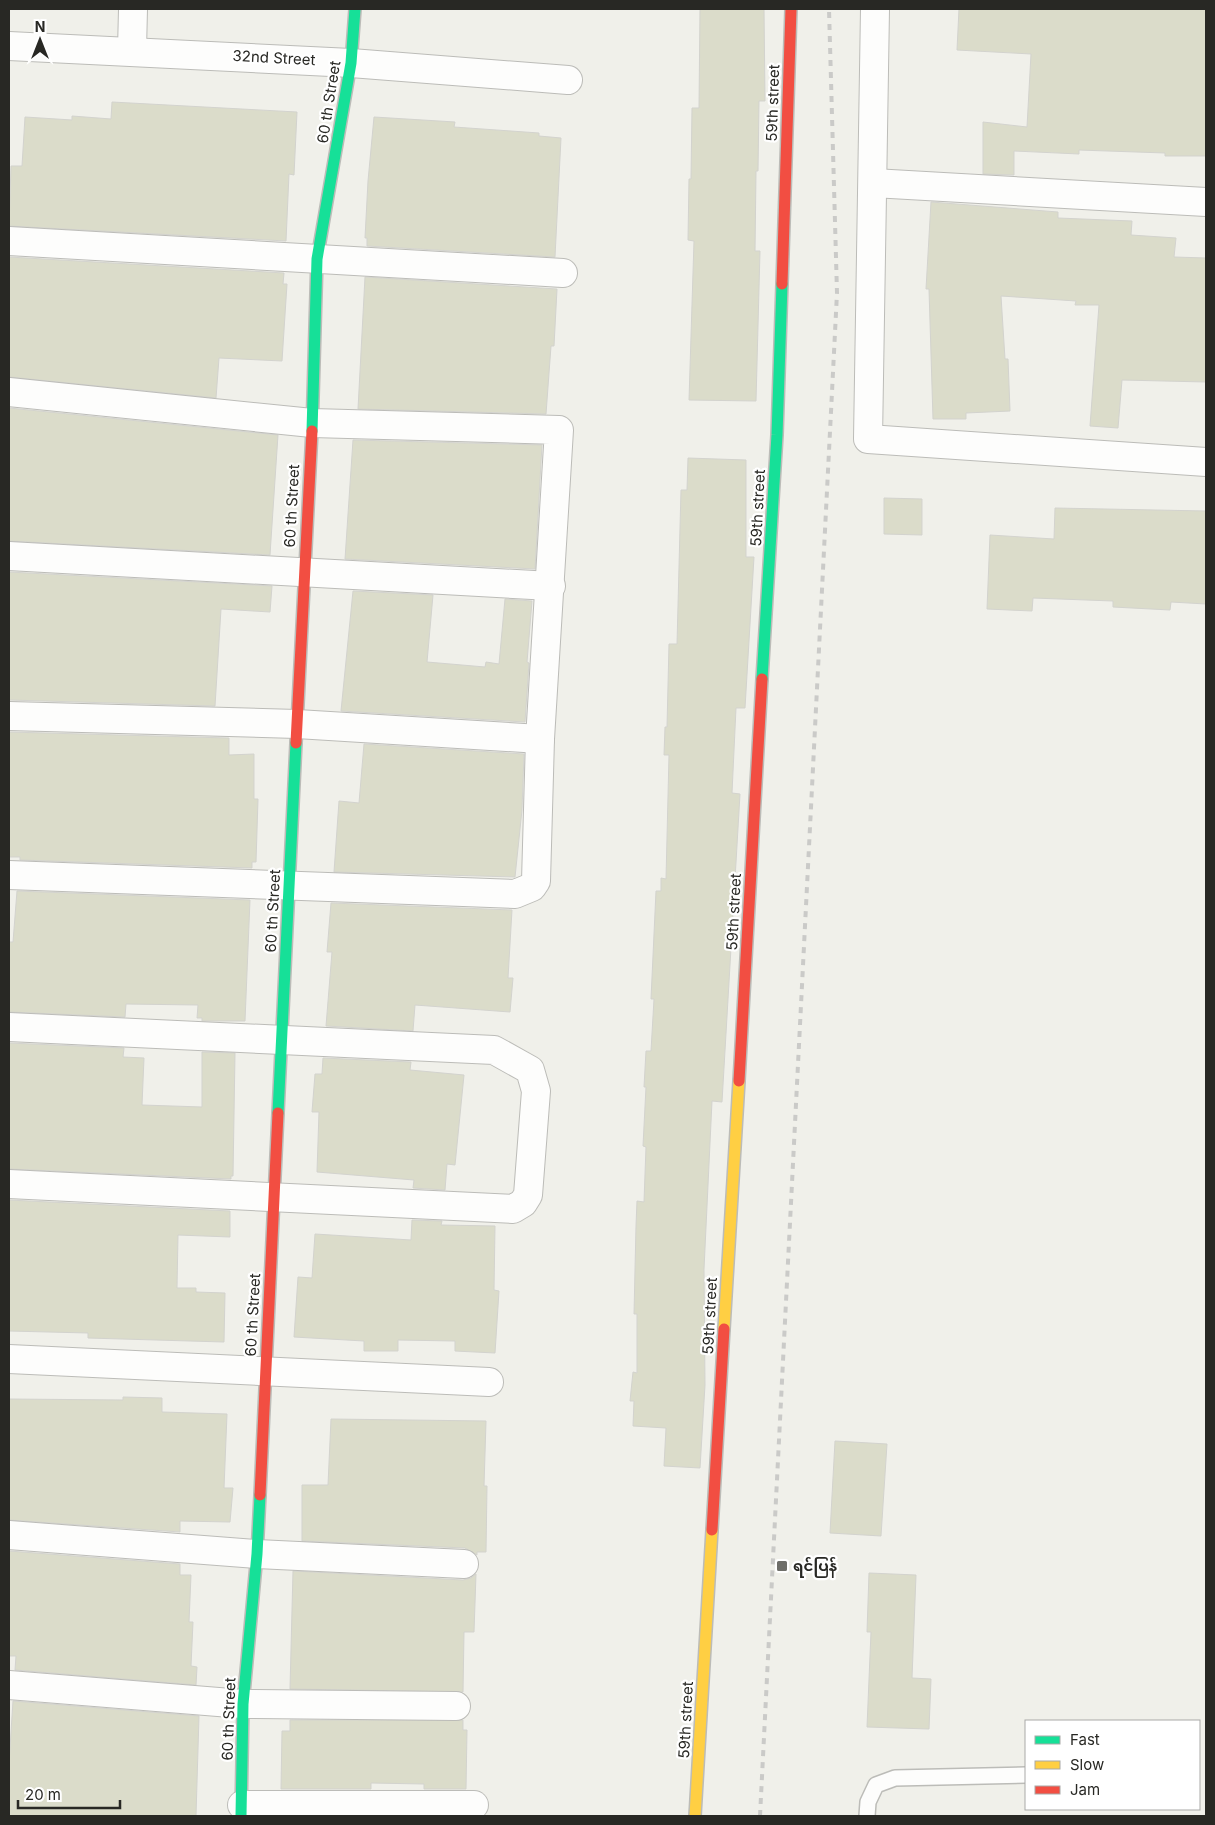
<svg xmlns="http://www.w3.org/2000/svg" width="1215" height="1825" viewBox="0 0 1215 1825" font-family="Inter,'Noto Sans Myanmar',sans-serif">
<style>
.building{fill:#dbdcca;stroke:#d3d3ce}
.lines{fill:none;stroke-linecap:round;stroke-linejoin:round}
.lane-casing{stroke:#bcbcb8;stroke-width:18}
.street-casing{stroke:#bcbcb8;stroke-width:30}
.fast-casing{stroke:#bcbcb8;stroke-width:14}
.slow-casing{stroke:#bcbcb8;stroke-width:14}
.jam-casing{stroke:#bcbcb8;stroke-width:14}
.lane{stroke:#fdfdfc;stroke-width:15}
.street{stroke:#fdfdfc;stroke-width:28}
.fast{stroke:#16e098;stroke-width:11}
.slow{stroke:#ffcf43;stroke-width:11}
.jam{stroke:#f24e42;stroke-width:11}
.rail{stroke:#cacac8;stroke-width:4;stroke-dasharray:6 6;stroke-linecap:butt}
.poi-dot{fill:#6e6e69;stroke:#fff;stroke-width:2}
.labels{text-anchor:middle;stroke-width:4.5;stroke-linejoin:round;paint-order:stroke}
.street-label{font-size:15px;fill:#282824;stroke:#fff}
.poi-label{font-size:15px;font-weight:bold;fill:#282824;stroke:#fff;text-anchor:start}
</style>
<rect width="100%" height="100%" fill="#f0f0ea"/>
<g class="building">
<polygon points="700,9 764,9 765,101 759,101 758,171 756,171 755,251 760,251 756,401 689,400 694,241 688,240 689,179 691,179 692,108 699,108"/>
<polygon points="959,9 1206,9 1206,156 1165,156 1165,153 1079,150 1079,154 1014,151 1014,175 983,174 983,122 1027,127 1031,54 957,50"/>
<polygon points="112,102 297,112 294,175 289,174 286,241 9,226 11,166 22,166 25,117 72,120 72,116 111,119"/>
<polygon points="374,117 455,122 454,127 539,133 539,136 561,138 555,257 367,246 367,238 365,238 368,181"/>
<polygon points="931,202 1058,212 1058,218 1132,221 1131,235 1176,238 1174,257 1206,258 1206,382 1122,380 1118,428 1090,426 1099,305 1075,305 1076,301 1001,296 1005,359 1008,359 1010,411 966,413 966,419 933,419 929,289 926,289"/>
<polygon points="9,257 284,273 283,284 287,284 282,361 219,358 216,398 9,377"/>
<polygon points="365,277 557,289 554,346 551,346 546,414 358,409"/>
<polygon points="9,408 278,435 270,555 9,541"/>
<polygon points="353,440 542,445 535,569 345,559"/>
<polygon points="688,458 746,460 746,557 754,557 745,708 736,708 732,793 740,794 722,1102 712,1101 704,1269 705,1385 700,1468 664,1466 666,1428 633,1426 634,1401 630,1401 633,1372 637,1373 637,1314 634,1314 636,1226 637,1201 644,1202 646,1147 643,1146 646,1087 644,1087 646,1051 651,1051 654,999 651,999 656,891 661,891 661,878 666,879 669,755 664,755 665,727 667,727 669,644 677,644 681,490 687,490"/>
<polygon points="884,498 922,499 922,535 884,534"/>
<polygon points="1055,508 1206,511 1206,604 1171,602 1170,610 1113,607 1113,601 1033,598 1032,611 987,609 990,535 1054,539"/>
<polygon points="9,572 272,586 270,612 221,609 215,706 9,700"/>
<polygon points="353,591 433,595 427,662 485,667 486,662 499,664 505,599 532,601 527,662 529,663 525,722 341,711"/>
<polygon points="9,732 229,738 229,755 254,754 254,799 258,799 256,862 252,862 252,868 20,860 20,857 9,857"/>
<polygon points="364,744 524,754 522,810 515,877 334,872 339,801 359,803"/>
<polygon points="17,891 250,900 245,1021 202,1021 202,1018 197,1018 198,1005 126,1004 125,1017 9,1012 9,942 13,942"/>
<polygon points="331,903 512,910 508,978 513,978 510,1012 415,1005 413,1031 326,1026 332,952 327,952"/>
<polygon points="9,1043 124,1048 123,1057 144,1058 142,1105 202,1107 202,1052 235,1053 233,1176 231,1176 231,1179 9,1169"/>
<polygon points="323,1058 411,1062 410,1070 464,1075 455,1165 447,1164 445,1190 413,1188 414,1180 317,1172 319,1112 312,1112 315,1074 322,1074"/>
<polygon points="9,1200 230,1211 230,1237 178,1235 177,1288 196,1288 196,1292 225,1293 224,1342 88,1338 88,1333 9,1331"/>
<polygon points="412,1220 442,1221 441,1225 495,1226 494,1290 499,1291 495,1353 455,1351 455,1341 398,1340 398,1351 364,1351 364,1341 294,1337 298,1277 312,1278 315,1234 411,1240"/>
<polygon points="123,1397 162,1398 162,1412 227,1414 224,1488 233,1488 230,1522 180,1521 180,1532 9,1520 9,1399 123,1400"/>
<polygon points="331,1419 486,1421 484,1486 487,1486 486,1552 477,1552 477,1555 465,1548 302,1541 302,1485 328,1485"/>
<polygon points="835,1441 887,1444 881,1536 830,1533"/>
<polygon points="9,1551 180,1564 180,1575 191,1575 189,1622 193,1622 191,1666 197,1667 196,1685 15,1670 16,1656 9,1656"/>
<polygon points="293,1571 463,1580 471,1578 476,1574 474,1632 464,1632 463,1692 290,1689"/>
<polygon points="869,1573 916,1575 912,1678 931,1679 929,1729 867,1727 871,1632 867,1632"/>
<polygon points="13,1701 199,1716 196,1816 9,1816 9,1763"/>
<polygon points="290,1720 463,1720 463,1730 467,1730 466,1789 424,1789 424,1784 371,1783 371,1789 281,1789 282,1731 290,1731"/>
</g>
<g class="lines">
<defs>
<polyline id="lane" points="867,1816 868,1802 876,1785 895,1778 1026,1775"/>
<g id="street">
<polyline points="875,9 868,439 1206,462"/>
<polyline points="9,46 351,63 568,80"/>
<polyline points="132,50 133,9"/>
<polyline points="873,183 1206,202"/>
<polyline points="9,241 563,273"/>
<polyline points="9,392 312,423 559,430 540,739 536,881 532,887 515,894 9,875"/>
<polyline points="9,556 551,586"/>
<polyline points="9,716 297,724 540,739"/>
<polyline points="9,1027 494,1050 530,1070 536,1091 528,1195 523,1203 513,1209 9,1184"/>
<polyline points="9,1359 489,1382"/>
<polyline points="9,1535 257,1554 464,1564"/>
<polyline points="9,1685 243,1704 456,1706"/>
<polyline points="242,1805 474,1805"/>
</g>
<g id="fast">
<polyline points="312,431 317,259 351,63 355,9"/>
<polyline points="762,679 777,435 782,284"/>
<polyline points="278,1113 296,743"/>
<polyline points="241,1816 243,1704 257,1554 260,1495"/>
</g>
<g id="slow">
<polyline points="724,1329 739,1081"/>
<polyline points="695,1816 712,1530"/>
</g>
<g id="jam">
<polyline points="782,284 791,9"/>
<polyline points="296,743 312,431"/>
<polyline points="739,1081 762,679"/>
<polyline points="260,1495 278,1113"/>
<polyline points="712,1530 724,1329"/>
</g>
</defs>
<use href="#lane" class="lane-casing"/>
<use href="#street" class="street-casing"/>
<use href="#fast" class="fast-casing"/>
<use href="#slow" class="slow-casing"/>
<use href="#jam" class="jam-casing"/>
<use href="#lane" class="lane"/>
<use href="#street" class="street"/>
<use href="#fast" class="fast"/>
<use href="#slow" class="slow"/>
<use href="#jam" class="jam"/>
<polyline class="rail" points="760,1816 837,293 829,9"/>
</g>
<rect class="poi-dot" x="776" y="1560" width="12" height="12" rx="2.5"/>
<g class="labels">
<g class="street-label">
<text transform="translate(274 58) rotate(3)" y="5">32nd Street</text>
<text transform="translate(329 102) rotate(-81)" y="5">60 th Street</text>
<text transform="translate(773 103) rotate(-88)" y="5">59th street</text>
<text transform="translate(292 506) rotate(-87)" y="5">60 th Street</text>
<text transform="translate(758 508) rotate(-87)" y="5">59th street</text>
<text transform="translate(273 911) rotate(-87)" y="5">60 th Street</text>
<text transform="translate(734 912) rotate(-87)" y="5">59th street</text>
<text transform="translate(253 1315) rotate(-87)" y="5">60 th Street</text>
<text transform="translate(710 1316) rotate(-87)" y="5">59th street</text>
<text transform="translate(229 1719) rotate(-88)" y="5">60 th Street</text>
<text transform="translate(686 1720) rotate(-87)" y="5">59th street</text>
</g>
<g class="poi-label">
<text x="793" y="1571">ရင်ပြန်</text>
</g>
</g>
<rect width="1215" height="1825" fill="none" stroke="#282824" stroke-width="20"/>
<rect x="1025" y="1720" width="175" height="90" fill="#ffffff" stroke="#a9a9a7"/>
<rect x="1035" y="1736" width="25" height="8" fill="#16e098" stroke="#a9a9a7"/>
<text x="1070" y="1745" font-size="15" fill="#282824">Fast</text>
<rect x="1035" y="1761" width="25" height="8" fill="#ffcf43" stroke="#a9a9a7"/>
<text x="1070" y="1770" font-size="15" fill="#282824">Slow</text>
<rect x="1035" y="1786" width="25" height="8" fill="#f24e42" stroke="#a9a9a7"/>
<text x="1070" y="1795" font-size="15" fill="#282824">Jam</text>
<g transform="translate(40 40)" stroke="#ffffff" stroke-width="4" paint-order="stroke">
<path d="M0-4L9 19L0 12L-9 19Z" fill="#282824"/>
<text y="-8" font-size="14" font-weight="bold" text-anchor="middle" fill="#282824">N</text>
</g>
<path d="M18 1800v8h102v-8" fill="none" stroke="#282824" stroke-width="2.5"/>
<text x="25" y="1800" font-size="15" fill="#282824" stroke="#ffffff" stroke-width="4" paint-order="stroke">20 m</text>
</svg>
